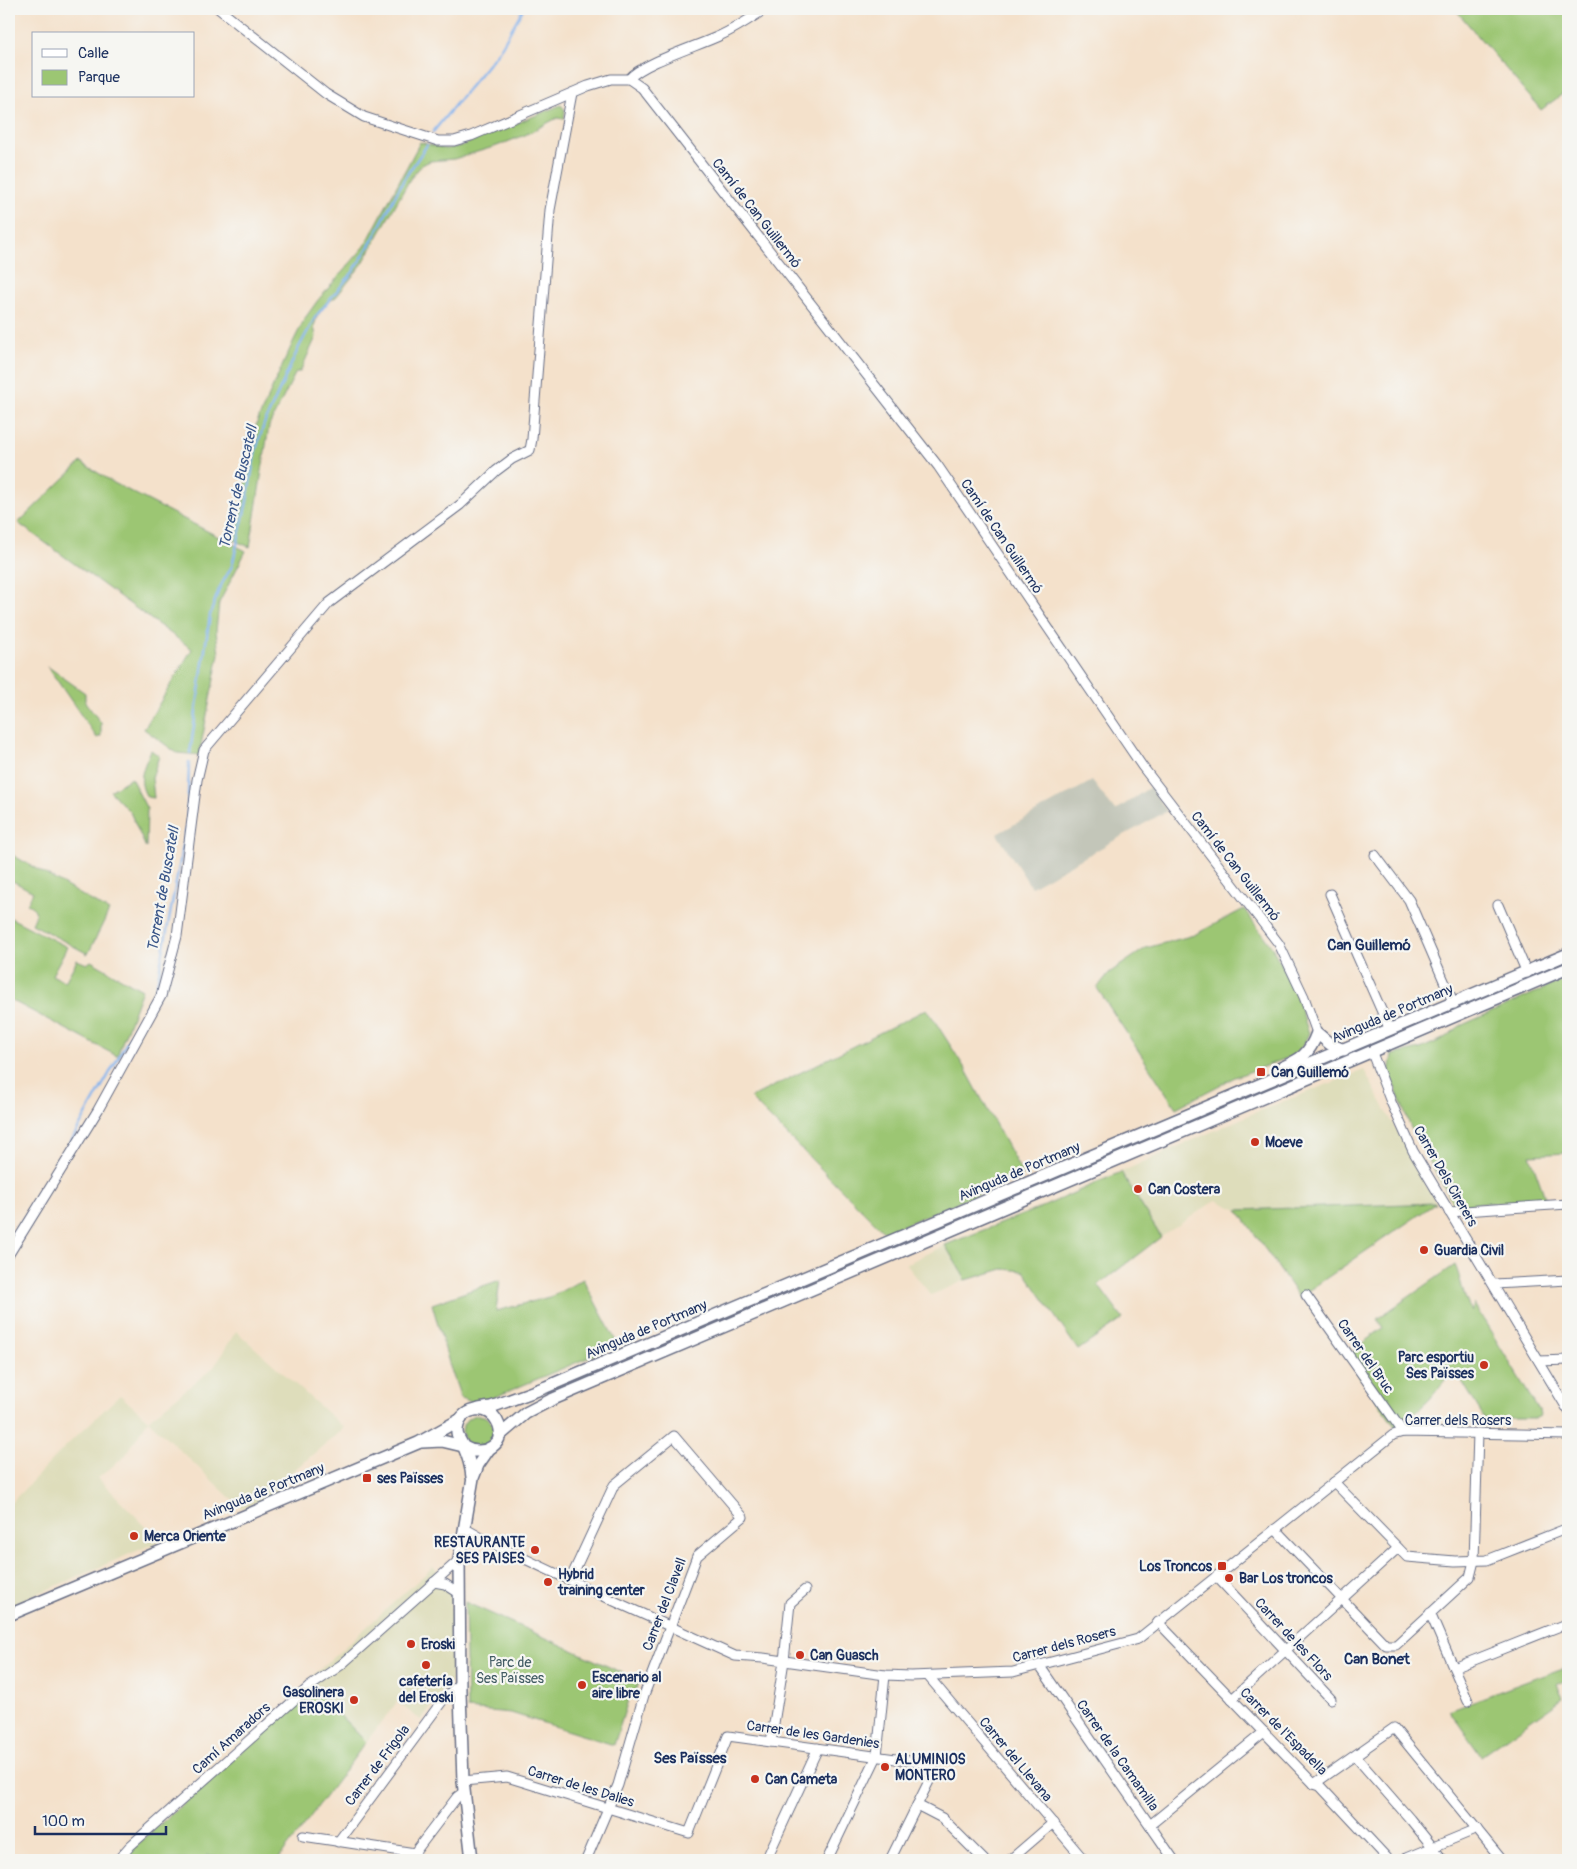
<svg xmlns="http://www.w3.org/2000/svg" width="1577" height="1869" viewBox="0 0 1577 1869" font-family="Pangolin,sans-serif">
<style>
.built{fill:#deddbb}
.industrial{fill:#c3c6b9}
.green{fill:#9cc673;stroke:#5c7a68}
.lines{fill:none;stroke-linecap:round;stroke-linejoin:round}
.stream{stroke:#81b2ed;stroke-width:2.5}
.minor-casing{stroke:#676d84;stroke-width:11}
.major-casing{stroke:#676d84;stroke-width:14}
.minor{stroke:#fff;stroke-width:9}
.major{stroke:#fff;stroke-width:11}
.poi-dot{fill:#c8321e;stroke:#f6f6f2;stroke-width:2}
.labels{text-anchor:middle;stroke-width:4.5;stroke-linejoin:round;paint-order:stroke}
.street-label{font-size:14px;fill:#1b2f5e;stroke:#f6f6f2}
.poi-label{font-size:14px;font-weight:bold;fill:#1b2f5e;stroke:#f6f6f2;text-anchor:start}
.park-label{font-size:14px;fill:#425c64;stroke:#f6f6f2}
.water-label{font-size:15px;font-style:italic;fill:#3a5689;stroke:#f6f6f2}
.neighbourhood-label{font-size:15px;font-weight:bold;fill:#1b2f5e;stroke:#f6f6f2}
</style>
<rect width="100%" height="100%" fill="#f6f6f2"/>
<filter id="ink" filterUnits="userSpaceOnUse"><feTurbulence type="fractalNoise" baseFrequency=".02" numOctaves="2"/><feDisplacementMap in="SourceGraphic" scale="10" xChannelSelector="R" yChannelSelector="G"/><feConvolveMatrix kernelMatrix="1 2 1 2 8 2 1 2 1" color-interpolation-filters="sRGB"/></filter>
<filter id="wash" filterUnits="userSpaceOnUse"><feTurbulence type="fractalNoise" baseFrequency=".0096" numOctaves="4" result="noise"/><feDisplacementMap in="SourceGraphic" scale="20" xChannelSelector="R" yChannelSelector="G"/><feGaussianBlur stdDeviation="1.12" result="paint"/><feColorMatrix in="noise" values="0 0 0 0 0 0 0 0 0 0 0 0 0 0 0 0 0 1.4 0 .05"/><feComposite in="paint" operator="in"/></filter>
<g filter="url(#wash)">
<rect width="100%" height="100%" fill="#f4e1cb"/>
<g class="built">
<polygon points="1364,1070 1436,1203 1238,1210 1216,1200 1161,1237 1121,1172 1254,1113"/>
<polygon points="945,1245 966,1280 931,1295 906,1264"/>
<polygon points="236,1331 344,1428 274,1487 279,1494 241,1508 148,1420 125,1456 98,1478 160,1541 9,1606 9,1559 13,1556 9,1543 9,1505 66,1446 120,1395 148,1420 214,1367"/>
<polygon points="433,1567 451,1584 451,1680 421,1720 397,1702 366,1742 307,1681"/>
</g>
<polygon class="industrial" points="1092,781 1115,811 1150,787 1167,811 1031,887 997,834"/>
<g class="green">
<polygon points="1455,9 1568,9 1568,90 1541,110"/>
<polygon points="561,105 565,110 564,119 557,118 525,135 497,146 454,159 430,161 422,165 410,179 363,263 336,297 326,304 317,317 314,326 316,337 300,372 296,372 269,426 250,547 233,540 242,508 249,456 257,422 294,340 305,318 318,300 365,246 420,142 446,149 461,146"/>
<polygon points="81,462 114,483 246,551 219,603 216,631 219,654 199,755 177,753 144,729 192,649 18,523"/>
<polygon points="47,666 85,693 85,702 101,723 101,736 97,738"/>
<path d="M151,750L159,756L152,778L154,798L147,797C136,780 144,766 151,750Z"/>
<polygon points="131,778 147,809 146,848 130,812 110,791"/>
<path d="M9,853L109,911L88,954L32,924C37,914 38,909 27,904L33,892L9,879Z"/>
<polygon points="1244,909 1273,949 1294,989 1309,1033 1303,1046 1293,1056 1235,1077 1176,1108 1097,988 1109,973 1146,948 1194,935"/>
<polygon points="9,917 67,947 52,975 65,982 77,960 87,964 91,961 142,990 117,1056 9,999"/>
<polygon points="1568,978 1568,1153 1530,1155 1546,1200 1454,1205 1411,1128 1389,1072 1392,1055 1420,1049 1443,1039 1460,1026"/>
<polygon points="927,1009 966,1070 1023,1175 885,1233 750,1098"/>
<polygon points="1121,1172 1161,1237 1098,1285 1123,1319 1078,1350 1024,1271 1003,1269 966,1280 945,1245 1040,1208"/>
<polygon points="1436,1203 1302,1295 1300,1299 1238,1210"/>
<path d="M1455,1265C1462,1280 1462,1297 1472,1311L1474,1304L1539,1411L1540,1416L1534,1419H1485L1455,1370C1444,1379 1438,1390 1429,1400C1419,1410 1407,1419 1396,1428L1348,1359L1357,1347L1383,1328L1377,1319Z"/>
<polygon points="583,1279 618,1345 483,1402 472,1402 461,1398 451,1370 432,1304 500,1280 496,1311 553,1296"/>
<circle cx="478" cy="1431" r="16"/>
<polygon points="465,1602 546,1638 640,1681 634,1695 629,1697 614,1745 511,1713 467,1709"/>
<polygon points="1563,1668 1568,1678 1557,1685 1563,1698 1481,1756 1449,1710"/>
<polygon points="314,1689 366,1742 278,1860 238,1860 208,1855 204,1860 122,1860 137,1845 228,1763"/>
</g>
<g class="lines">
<g class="stream">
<polyline points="433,132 499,51 523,9"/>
<polyline points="190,753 210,615 219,589 232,566 247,501 255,453 264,424 299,347 316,316 353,272 372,241 404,179 427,145"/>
<polyline points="156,989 187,824 189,762"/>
<polyline points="65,1152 153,996"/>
<polyline points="9,1245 60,1159"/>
</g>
</g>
</g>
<g filter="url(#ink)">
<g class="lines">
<defs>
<g id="minor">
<polyline points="219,9 326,94 364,117 438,141 454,141 471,136 588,86 611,79 629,79 642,88 938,466 1142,766 1279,944 1304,997 1317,1033"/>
<path d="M629,79C642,63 698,46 719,36C735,29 750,19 765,9"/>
<polyline points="1375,855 1409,900 1454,1004"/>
<polyline points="1330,894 1390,1030"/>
<polyline points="1498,905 1527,973"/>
<polyline points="1372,1053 1391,1102 1413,1151 1568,1410"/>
<polyline points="1449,1212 1568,1204"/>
<polyline points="9,1254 98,1110 161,996 177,936 197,780 204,750 329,603 460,505 496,471 512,459 530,450 532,439 550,210 572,93"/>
<polyline points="1494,1284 1568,1280"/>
<polyline points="1306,1295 1403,1432"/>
<polyline points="1539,1361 1568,1360"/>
<polyline points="1334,1482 1407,1557 1455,1561 1487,1560 1568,1528"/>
<polyline points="464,1528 487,1541 614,1601 735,1656 763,1658 885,1675 911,1676 1013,1672 1138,1639 1393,1435 1403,1432 1568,1435"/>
<polyline points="1275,1529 1386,1645 1396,1645 1470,1577 1474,1561 1478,1433"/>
<polyline points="1216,1576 1331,1699"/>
<polyline points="570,1580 614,1485 674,1436 743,1517 697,1556 644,1695 618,1785 586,1860"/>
<polyline points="434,1582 445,1584 459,1593"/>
<polyline points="1430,1613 1468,1701"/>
<polyline points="1158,1622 1314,1784 1320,1786 1389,1860"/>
<polyline points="1039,1665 1174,1860"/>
<polyline points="1454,1668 1568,1623"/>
<polyline points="928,1676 1084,1860"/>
<polyline points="1232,1699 1398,1548"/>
<polyline points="771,1742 784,1661 790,1603 805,1590"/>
<polyline points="1355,1756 1410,1819 1443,1860"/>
<polyline points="463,1781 507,1777 689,1833 728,1736 932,1764 934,1771 890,1860"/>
<polyline points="1314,1784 1394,1728 1502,1860"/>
<polyline points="917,1805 942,1818 984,1860"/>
<polyline points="1150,1825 1264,1732"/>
<polyline points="303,1836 415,1853"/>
<polyline points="338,1842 443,1700 459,1684"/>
<polyline points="118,1860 130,1846 309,1687 341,1665 459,1560"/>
<polyline points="409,1860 457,1797 464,1792"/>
<polyline points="766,1860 818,1748"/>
<polyline points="827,1860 877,1756 885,1675"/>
<polyline points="1010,1860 1053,1823"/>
<polyline points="1402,1860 1477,1829"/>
</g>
<g id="major">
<path d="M1281,1068C1301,1059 1309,1055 1317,1033L1330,1044L1344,1050"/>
<polyline points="479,1409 491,1407 546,1387 1568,954"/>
<polyline points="499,1436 526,1413 551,1400 1568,968"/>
<polyline points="422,1442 442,1441 463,1446"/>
<path d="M464,1447C483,1459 509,1443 497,1421C488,1404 463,1407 458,1425C454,1436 462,1441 465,1450C469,1459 471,1468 472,1477"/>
<polyline points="9,1615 418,1443 461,1419"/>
<polyline points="472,1860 463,1781 460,1693 459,1560 473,1478 478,1465 489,1449"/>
</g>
</defs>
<use href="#minor" class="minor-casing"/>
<use href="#major" class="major-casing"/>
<use href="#minor" class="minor"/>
<use href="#major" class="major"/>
</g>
</g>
<g class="poi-dot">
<rect x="1256" y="1067" width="10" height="10" rx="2.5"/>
<circle cx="1255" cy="1142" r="5"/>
<circle cx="1138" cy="1189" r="5"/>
<circle cx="1424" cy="1250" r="5"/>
<circle cx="1484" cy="1365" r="5"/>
<rect x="362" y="1473" width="10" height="10" rx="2.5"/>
<circle cx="134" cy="1536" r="5"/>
<circle cx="535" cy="1550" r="5"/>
<rect x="1217" y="1561" width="10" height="10" rx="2.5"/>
<circle cx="1229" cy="1578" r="5"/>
<circle cx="548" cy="1582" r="5"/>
<circle cx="411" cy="1644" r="5"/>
<circle cx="800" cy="1655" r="5"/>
<circle cx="426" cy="1665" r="5"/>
<circle cx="582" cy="1685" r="5"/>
<circle cx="354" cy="1700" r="5"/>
<circle cx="885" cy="1767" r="5"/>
<circle cx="755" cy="1779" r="5"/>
</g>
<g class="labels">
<g class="street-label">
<text transform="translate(757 213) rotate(52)" y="5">Camí de Can Guillermó</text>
<text transform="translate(1002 536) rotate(56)" y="5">Camí de Can Guillermó</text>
<text transform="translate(1236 866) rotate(52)" y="5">Camí de Can Guillermó</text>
<text transform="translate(1392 1013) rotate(-23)" y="5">Avinguda de Portmany</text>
<text transform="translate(1019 1171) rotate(-23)" y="5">Avinguda de Portmany</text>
<text transform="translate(1446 1176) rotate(60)" y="5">Carrer Dels Cirerers</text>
<text transform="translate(646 1329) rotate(-23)" y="5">Avinguda de Portmany</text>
<text transform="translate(1366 1356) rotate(55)" y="5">Carrer del Bruc</text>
<text x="1458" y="1425">Carrer dels Rosers</text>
<text transform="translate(263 1491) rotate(-22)" y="5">Avinguda de Portmany</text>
<text transform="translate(664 1604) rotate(-69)" y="5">Carrer del Clavell</text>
<text transform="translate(1294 1639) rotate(47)" y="5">Carrer de les Flors</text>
<text transform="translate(1064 1644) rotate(-15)" y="5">Carrer dels Rosers</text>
<text transform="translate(1284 1731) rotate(45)" y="5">Carrer de l'Espadella</text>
<text transform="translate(813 1734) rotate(8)" y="5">Carrer de les Gardenies</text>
<text transform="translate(231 1738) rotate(-42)" y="5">Camí Amaradors</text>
<text transform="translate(1118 1755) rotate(55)" y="5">Carrer de la Camamilla</text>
<text transform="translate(1016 1759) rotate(50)" y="5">Carrer del Llevana</text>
<text transform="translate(377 1765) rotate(-53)" y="5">Carrer de Frigola</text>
<text transform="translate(581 1786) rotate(17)" y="5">Carrer de les Dalies</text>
</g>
<g class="poi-label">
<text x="1271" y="1077">Can Guillemó</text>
<text x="1265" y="1147">Moeve</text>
<text x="1148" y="1194">Can Costera</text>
<text x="1434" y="1255">Guardia Civil</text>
<text x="1474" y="1362" text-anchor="end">Parc esportiu<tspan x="1474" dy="16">Ses Païsses</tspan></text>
<text x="377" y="1483">ses Païsses</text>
<text x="144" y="1541">Merca Oriente</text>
<text x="525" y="1547" text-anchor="end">RESTAURANTE<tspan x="525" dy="16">SES PAISES</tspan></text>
<text x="1212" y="1571" text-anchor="end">Los Troncos</text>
<text x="558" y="1579">Hybrid<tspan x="558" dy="16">training center</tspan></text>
<text x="1239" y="1583">Bar Los troncos</text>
<text x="421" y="1649">Eroski</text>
<text x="810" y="1660">Can Guasch</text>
<text x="592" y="1682">Escenario al<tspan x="592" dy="16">aire libre</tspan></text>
<text x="426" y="1686" text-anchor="middle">cafetería<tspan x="426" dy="16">del Eroski</tspan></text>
<text x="344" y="1697" text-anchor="end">Gasolinera<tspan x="344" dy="16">EROSKI</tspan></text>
<text x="895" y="1764">ALUMINIOS<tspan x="895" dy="16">MONTERO</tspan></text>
<text x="765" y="1784">Can Cameta</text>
</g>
<g class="park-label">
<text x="510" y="1667">Parc de<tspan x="510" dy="16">Ses Païsses</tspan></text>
</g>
<g class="water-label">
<text transform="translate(238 487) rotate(-77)" y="5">Torrent de Buscatell</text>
<text transform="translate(163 889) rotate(-80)" y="5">Torrent de Buscatell</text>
</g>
<g class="neighbourhood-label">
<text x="1369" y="950">Can Guillemó</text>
<text x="1377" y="1664">Can Bonet</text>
<text x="690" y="1763">Ses Païsses</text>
</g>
</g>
<rect width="1577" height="1869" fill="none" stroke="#f6f6f2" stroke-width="30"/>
<rect x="32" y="32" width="162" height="65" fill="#f6f6f2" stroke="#9ea6b7"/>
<rect x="42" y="49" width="25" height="8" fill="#ffffff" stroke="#9ea6b7"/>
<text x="78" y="58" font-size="15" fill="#1b2f5e">Calle</text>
<rect x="42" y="70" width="25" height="15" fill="#9cc673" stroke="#9ea6b7"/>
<text x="78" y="82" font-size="15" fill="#1b2f5e">Parque</text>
<path d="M35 1826v8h131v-8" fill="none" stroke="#1b2f5e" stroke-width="2.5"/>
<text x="42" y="1826" font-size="15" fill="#1b2f5e" stroke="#f6f6f2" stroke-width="4" paint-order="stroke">100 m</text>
</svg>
